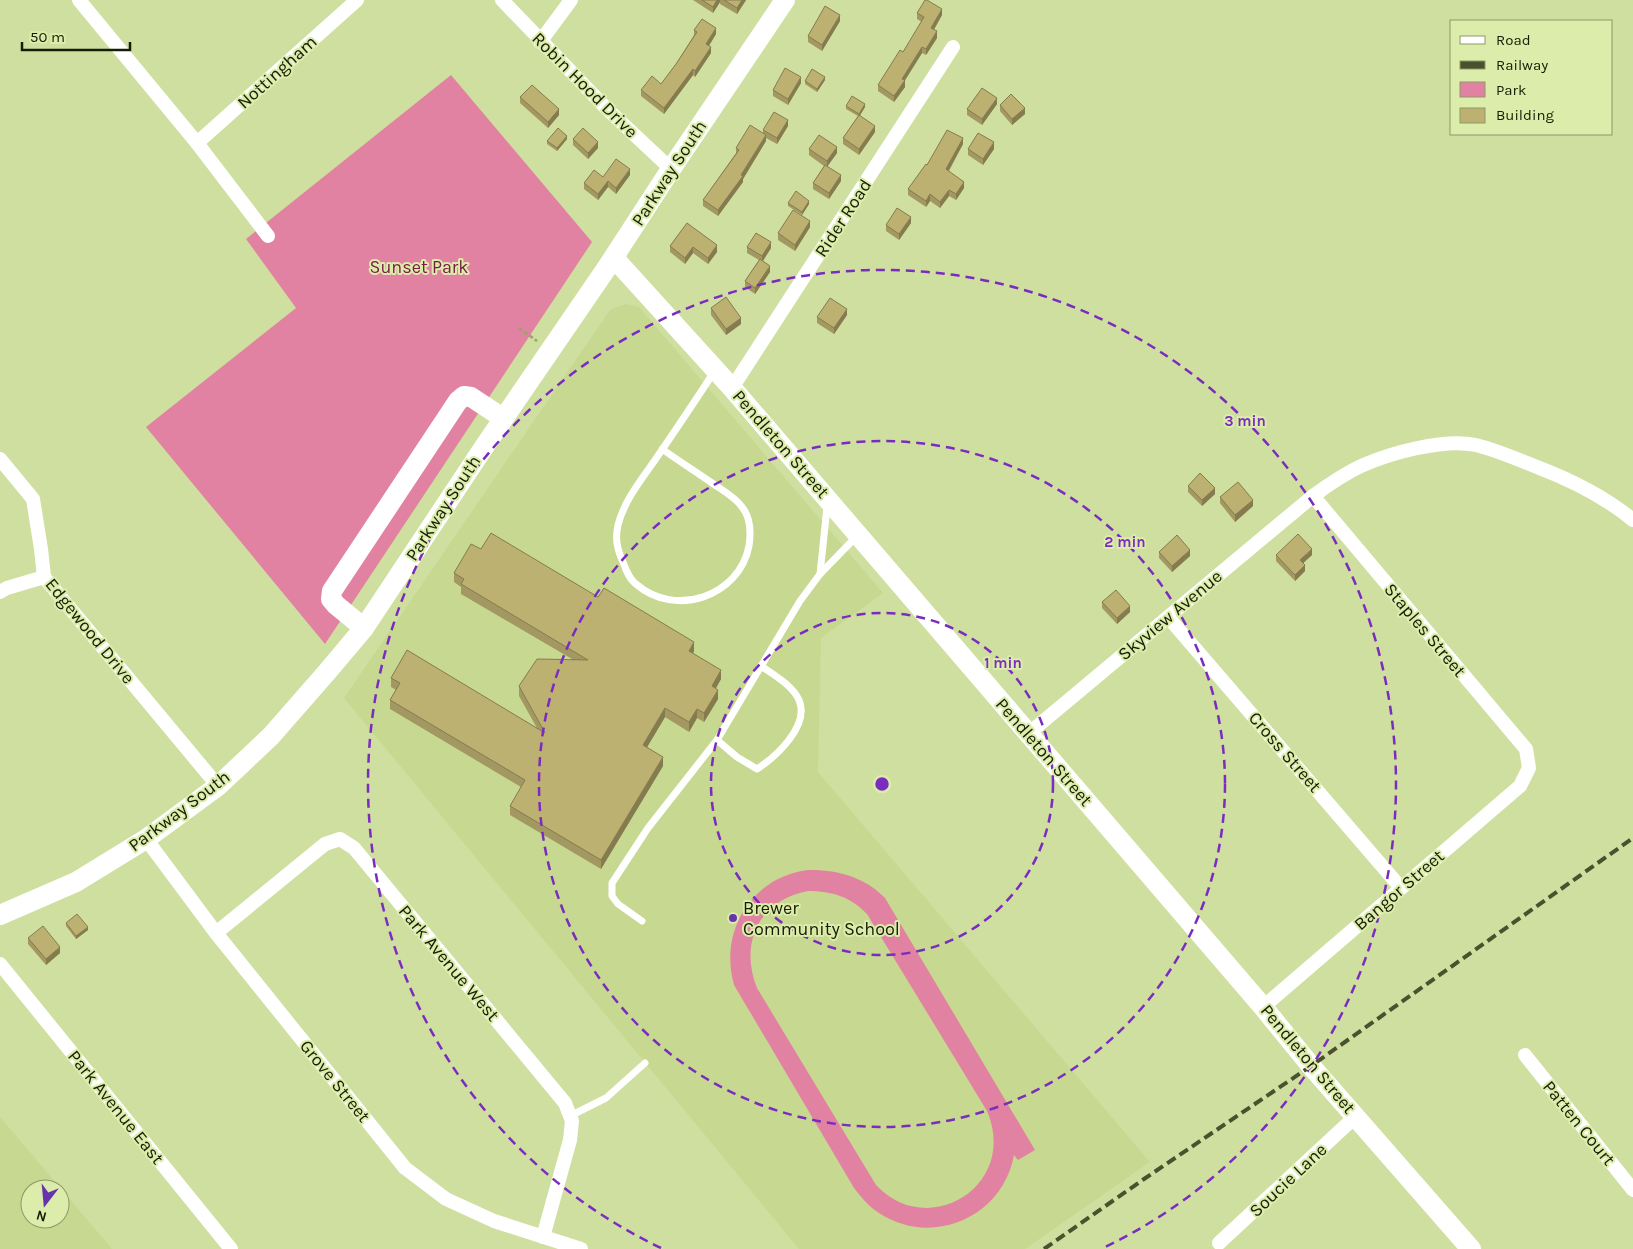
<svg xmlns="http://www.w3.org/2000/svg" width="1633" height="1249" viewBox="0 0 1633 1249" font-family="Karla,sans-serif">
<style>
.built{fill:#c7d890;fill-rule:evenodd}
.green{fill:#e282a2;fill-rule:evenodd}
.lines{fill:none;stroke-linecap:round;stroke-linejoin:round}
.path{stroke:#96a26f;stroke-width:2.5;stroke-dasharray:4 2.5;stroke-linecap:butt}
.lane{stroke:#fff;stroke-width:7}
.street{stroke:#fff;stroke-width:14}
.secondary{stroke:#fff;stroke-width:20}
.rail{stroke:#49512e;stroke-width:4;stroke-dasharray:10 5;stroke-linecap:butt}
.wall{fill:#a39861}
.shaded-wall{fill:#847c4f}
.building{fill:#bdb171;stroke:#847c4f}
.ring{fill:none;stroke:#7b2cbf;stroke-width:2.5;stroke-dasharray:9 6}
.poi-dot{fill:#6834ab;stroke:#dcecab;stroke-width:2}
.labels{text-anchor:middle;stroke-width:4;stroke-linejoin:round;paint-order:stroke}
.street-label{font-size:18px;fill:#171c04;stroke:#dcecab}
.park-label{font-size:18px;fill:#791b44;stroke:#dcecab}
.poi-label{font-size:18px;fill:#171c04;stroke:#dcecab;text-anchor:start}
.centre{fill:#7b2cbf;stroke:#dcecab;stroke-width:2.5}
.ring-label{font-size:15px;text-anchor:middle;font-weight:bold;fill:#7b2cbf;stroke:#dcecab;stroke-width:4;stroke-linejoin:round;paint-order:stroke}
</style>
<rect width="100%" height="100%" fill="#cfdf9f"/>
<g class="built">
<polygon points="625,304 639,307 883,593 821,638 818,772 1150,1162 1025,1249 799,1249 344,698 610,310"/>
<path d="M0,1117L112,1249H0ZM30,1189H60V1219H30Z"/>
</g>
<g class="green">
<polygon points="451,75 592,242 325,644 146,427 296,308 246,239"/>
<path d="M807,870C836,869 865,877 885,898L1035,1150L1018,1160L1014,1155C1003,1217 932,1248 879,1213C869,1207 862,1198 854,1188L734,985C719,931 751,878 807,870ZM808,891C832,891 851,897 867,914L987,1111C1019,1186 928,1241 876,1185L757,988C739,943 759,900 808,891Z"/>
</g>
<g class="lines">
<polyline class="path" points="519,328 537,341"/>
<g class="lane">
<path d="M662,449C679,461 696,472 712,483C722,490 735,497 742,507C751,518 751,533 749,546C739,597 675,618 636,584C629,579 626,570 623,562C617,549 615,539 618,525C624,501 641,480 655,460C675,431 695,401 714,372"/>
<polyline points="820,574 827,507"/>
<path d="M717,740L737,757L757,769C777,756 810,725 799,700C792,685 774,675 761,666"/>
<polyline points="642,921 618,904 612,896 612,883 648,828 717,740 800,601 820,574 856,537"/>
<polyline points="570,1116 606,1098 645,1063"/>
</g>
<g class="street">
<polyline points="79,0 197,143 268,236"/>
<polyline points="502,0 607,109 671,169"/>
<polyline points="540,42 571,0"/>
<polyline points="197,143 357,0"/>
<polyline points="732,388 953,47"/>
<polyline points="0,459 33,499 41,549 44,577 218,786"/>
<polyline points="0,592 7,588 44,577"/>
<polyline points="1168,617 1401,888"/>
<path d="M1028,734L1313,496C1328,485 1344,474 1361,466C1390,453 1444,438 1476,445C1496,450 1517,459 1537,467C1571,480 1604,496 1633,520"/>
<polyline points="146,839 216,933 405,1168 446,1199 494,1221 581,1249"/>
<polyline points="216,933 325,844 340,839 354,848 565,1103 572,1121 570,1140 543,1237"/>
<polyline points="0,964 231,1249"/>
<polyline points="1263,1007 1520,786 1529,768 1526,749 1313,496"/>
<polyline points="1525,1055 1633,1190"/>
<polyline points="1219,1243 1356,1116"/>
</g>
<g class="secondary">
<polyline points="614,258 732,388 1263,1007 1311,1066 1471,1249"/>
<polyline points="364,628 336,605 331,599 332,591 458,401 464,396 471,397 503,418"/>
<polyline points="0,915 76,882 146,839 218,786 271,736 327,672 364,628 484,447 606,269 671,169 785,0"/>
</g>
<polyline class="rail" points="1044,1249 1144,1179 1311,1066 1633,838"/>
</g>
<g class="wall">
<polygon points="693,0 746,0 737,14 720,4 720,2 713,13"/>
<polygon points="917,13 942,15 934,30 937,38 926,55 922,53 905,80 905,87 894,102 878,91 878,85 903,52 922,22 917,19"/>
<polygon points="840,21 822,51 808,42 808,36"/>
<polygon points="694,30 716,34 709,46 711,53 695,77 693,75 664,114 641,96 641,90 661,84 676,64 694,35"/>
<polygon points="825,80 817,92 805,84 805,81"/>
<polygon points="801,83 788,105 773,96 773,90"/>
<polygon points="520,97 559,115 548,128 520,103"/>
<polygon points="997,104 982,125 967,115 967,109"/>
<polygon points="1000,105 1025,114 1012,125 1000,111"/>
<polygon points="846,106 865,107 860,115 875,132 859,155 843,144 843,138 858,116 846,109"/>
<polygon points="788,126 777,144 766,138 766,141 743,179 743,182 718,216 703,206 703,200 736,153 736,148 763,133 763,130"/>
<polygon points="567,139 557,151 547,144 547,141"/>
<polygon points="573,139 598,148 588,159 573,145"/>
<polygon points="963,144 949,171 964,188 956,200 949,196 940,208 930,201 926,207 908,195 908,189 927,165"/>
<polygon points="809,149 837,153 827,166 841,181 829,199 813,189 813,183 824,166 809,155"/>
<polygon points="968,149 994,149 983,165 968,155"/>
<polygon points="630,175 616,194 608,187 598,200 584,189 584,183 603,177"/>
<polygon points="788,203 809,204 802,215 788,206"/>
<polygon points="687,223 717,252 708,264 693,253 685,264 670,252 670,246"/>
<polygon points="911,223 899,240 886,231 886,225"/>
<polygon points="810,227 795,251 778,240 778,233"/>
<polygon points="747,247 771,248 763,261 770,272 755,294 745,287 745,281 759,260 747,253"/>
<polygon points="711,308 741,324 726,335 711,315"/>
<polygon points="847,315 834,334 817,323 817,317"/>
<polygon points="1188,486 1215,494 1202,506 1188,492"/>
<polygon points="1220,497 1253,506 1235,522 1220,503"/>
<polygon points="481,549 598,597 694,651 693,653 721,679 716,688 718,699 704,722 697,718 689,732 665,717 647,747 663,766 601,869 510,815 510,806 521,787 390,709 390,700 396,690 391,687 391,678 537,728 519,696 519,686 572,659 461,594 461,587 454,582 454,573"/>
<polygon points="1159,552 1190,556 1172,572 1159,558"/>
<polygon points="1276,555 1312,555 1303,563 1305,571 1295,581 1276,561"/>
<polygon points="1102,602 1130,612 1117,624 1102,608"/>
<polygon points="66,923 88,930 76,939 66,926"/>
<polygon points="28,938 60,953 46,965 28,944"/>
</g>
<g class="shaded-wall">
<polygon points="717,0 720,0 720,2 713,13 713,7"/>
<polygon points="742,0 746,0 737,14 737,8"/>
<polygon points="942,9 942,15 931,34 931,28"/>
<polygon points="840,15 840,21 822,51 822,45"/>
<polygon points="716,28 716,34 706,50 706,44"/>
<polygon points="937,31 937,38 926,55 926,49"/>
<polygon points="711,47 711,53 695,77 695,71"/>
<polygon points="922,47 922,53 902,85 902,79"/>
<polygon points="693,69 693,75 664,114 664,108"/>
<polygon points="801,77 801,83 788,105 788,99"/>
<polygon points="825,77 825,80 817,92 817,89"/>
<polygon points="905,80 905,87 894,102 894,96"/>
<polygon points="997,98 997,104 982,125 982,119"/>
<polygon points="865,104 865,107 859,117 859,114"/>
<polygon points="1025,108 1025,114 1012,125 1012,119"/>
<polygon points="559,109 559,115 548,128 548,122"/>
<polygon points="788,120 788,126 777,144 777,138"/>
<polygon points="875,126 875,132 859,155 859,149"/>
<polygon points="766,135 766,141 743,179 743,182 718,216 718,210 741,175"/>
<polygon points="567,136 567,139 557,151 557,148"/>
<polygon points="963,138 963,144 946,175 946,169"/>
<polygon points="598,142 598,148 588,159 588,153"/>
<polygon points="994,142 994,149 983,165 983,159"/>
<polygon points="837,147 837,153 827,167 827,161"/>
<polygon points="630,169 630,175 616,194 616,188"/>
<polygon points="841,175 841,181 829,199 829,193"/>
<polygon points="608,181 608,187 598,200 598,194"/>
<polygon points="964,182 964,188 956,200 956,194"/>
<polygon points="949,190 949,196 940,208 940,202"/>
<polygon points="930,194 930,201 926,207 926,201"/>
<polygon points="809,201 809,204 802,215 802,212"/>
<polygon points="911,217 911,223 899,240 899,234"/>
<polygon points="810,221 810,227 795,251 795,245"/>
<polygon points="771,242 771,248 762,262 762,256"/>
<polygon points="717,245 717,252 708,264 708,258"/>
<polygon points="693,247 693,253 685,264 685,258"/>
<polygon points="770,266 770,272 755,294 755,288"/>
<polygon points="847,309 847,315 834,334 834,328"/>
<polygon points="741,318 741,324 726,335 726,329"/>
<polygon points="1215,488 1215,494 1202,506 1202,500"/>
<polygon points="1253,500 1253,506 1235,522 1235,515"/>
<polygon points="1312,549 1312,555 1300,566 1300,560"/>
<polygon points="1190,550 1190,556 1172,572 1172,566"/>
<polygon points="1305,565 1305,571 1295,581 1295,575"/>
<polygon points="1130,606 1130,612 1117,624 1117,618"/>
<polygon points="694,642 694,651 689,660 689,651"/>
<polygon points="721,670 721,679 712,695 712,686"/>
<polygon points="718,690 718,699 704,722 704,713"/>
<polygon points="665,708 665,717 643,754 643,745"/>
<polygon points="697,709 697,718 689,732 689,722"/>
<polygon points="663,757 663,766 601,869 601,860"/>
<polygon points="88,927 88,930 76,939 76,936"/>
<polygon points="60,947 60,953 46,965 46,959"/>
</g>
<g class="building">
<polygon points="702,0 717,0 713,7"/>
<polygon points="724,0 742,0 737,8"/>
<polygon points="925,0 927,0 942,9 931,28 937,31 926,49 922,47 902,79 905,80 894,96 878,85 900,50 903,52 924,17 917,13"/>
<polygon points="825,6 840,15 822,45 808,36"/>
<polygon points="702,19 716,28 706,44 711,47 695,71 693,69 664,108 641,90 652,76 661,84 676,64 697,32 694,30"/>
<polygon points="785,68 801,77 788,99 773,90"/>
<polygon points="812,69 825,77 817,89 805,81"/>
<polygon points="532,85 559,109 548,122 520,97"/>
<polygon points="982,88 997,98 982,119 967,109"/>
<polygon points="1011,94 1025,108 1012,119 1000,105"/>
<polygon points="852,96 865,104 859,114 846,106"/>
<polygon points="774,112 788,120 777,138 763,130"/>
<polygon points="859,115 875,126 859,149 843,138"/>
<polygon points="750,125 766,135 741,175 743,176 718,210 703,200 739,150 736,148"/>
<polygon points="558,128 567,136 557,148 547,141"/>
<polygon points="583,128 598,142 588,153 573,139"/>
<polygon points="947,130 963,138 946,169 964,182 956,194 949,190 940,202 930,194 926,201 908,189 926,164 927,165"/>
<polygon points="978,133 994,142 983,159 968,149"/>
<polygon points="819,135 837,147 827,161 809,149"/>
<polygon points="616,159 630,169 616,188 608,181 598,194 584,183 594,170 603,177"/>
<polygon points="825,165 841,175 829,193 813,183"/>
<polygon points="796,191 809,201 802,212 788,203"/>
<polygon points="897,208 911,217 899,234 886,225"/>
<polygon points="793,210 810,221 795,245 778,233"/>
<polygon points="687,223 717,245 708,258 693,247 685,258 670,246"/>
<polygon points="756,233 771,242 762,256 747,247"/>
<polygon points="760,259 770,266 755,288 745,281"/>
<polygon points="726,297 741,318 726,329 711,308"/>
<polygon points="830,298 847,309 834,328 817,317"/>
<polygon points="1200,473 1215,488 1202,500 1188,486"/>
<polygon points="1238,482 1253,500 1235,515 1220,497"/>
<polygon points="491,533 598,597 604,588 694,642 689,651 721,670 712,686 718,690 704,713 697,709 689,722 665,708 643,745 663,757 601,860 510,806 525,780 390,700 400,683 391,678 407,650 545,733 519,686 537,659 588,660 461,584 464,579 454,573 471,544 481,549"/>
<polygon points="1298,534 1312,549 1300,560 1305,565 1295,575 1276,555"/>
<polygon points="1177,535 1190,550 1172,566 1159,552"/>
<polygon points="1116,590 1130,606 1117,618 1102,602"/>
<polygon points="77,914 88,927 76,936 66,923"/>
<polygon points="43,926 60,947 46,959 28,938"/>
</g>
<g class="ring">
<circle cx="882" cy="784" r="171"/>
<circle cx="882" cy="784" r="343"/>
<path d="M661 1248A514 514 0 1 1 1103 1248"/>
</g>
<circle class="poi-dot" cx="733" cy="918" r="5"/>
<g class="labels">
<g class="street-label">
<text transform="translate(277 72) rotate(-42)" y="6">Nottingham</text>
<text transform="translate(585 85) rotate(45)" y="6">Robin Hood Drive</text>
<text transform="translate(669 173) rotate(-57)" y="6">Parkway South</text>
<text transform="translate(843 218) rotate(-57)" y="6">Rider Road</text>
<text transform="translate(781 444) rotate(49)" y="6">Pendleton Street</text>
<text transform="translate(443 508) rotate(-57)" y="6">Parkway South</text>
<text transform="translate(1170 615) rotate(-40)" y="6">Skyview Avenue</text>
<text transform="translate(1425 630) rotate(50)" y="6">Staples Street</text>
<text transform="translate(90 631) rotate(51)" y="6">Edgewood Drive</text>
<text transform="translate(1044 752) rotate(49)" y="6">Pendleton Street</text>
<text transform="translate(1285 752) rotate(49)" y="6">Cross Street</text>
<text transform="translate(179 811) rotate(-37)" y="6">Parkway South</text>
<text transform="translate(1399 890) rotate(-41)" y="6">Bangor Street</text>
<text transform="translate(449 963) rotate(50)" y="6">Park Avenue West</text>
<text transform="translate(1308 1059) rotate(50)" y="6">Pendleton Street</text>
<text transform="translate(335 1081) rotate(51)" y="6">Grove Street</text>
<text transform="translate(116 1107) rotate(51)" y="6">Park Avenue East</text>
<text transform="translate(1579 1123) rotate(51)" y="6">Patten Court</text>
<text transform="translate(1288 1180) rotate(-43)" y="6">Soucie Lane</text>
</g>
<g class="park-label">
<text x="419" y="273">Sunset Park</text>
</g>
<g class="poi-label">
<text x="743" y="914">Brewer<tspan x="743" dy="21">Community School</tspan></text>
</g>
</g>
<circle cx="882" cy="784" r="8" class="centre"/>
<g class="ring-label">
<text x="1245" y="426">3 min</text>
<text x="1125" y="547">2 min</text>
<text x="1003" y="668">1 min</text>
</g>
<rect x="1450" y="20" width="162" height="115" fill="#dcecab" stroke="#8d9968"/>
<rect x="1460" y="36" width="25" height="8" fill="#ffffff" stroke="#8d9968"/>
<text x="1496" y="45" font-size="15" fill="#171c04">Road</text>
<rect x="1460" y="61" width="25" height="8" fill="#49512e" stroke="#8d9968"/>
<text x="1496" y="70" font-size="15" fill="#171c04">Railway</text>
<rect x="1460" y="82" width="25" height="15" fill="#e282a2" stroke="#8d9968"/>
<text x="1496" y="95" font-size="15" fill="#171c04">Park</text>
<rect x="1460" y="108" width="25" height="15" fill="#bdb171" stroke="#8d9968"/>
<text x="1496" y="120" font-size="15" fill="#171c04">Building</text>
<g transform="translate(45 1204) rotate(196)"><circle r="24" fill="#dcecab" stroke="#8d9968"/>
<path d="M0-4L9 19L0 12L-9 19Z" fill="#6834ab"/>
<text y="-8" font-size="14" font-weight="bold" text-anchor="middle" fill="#171c04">N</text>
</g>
<path d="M22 42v8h108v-8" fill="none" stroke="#171c04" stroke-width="2.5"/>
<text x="30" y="42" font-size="15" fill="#171c04" stroke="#dcecab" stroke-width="4" paint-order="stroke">50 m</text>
</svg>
